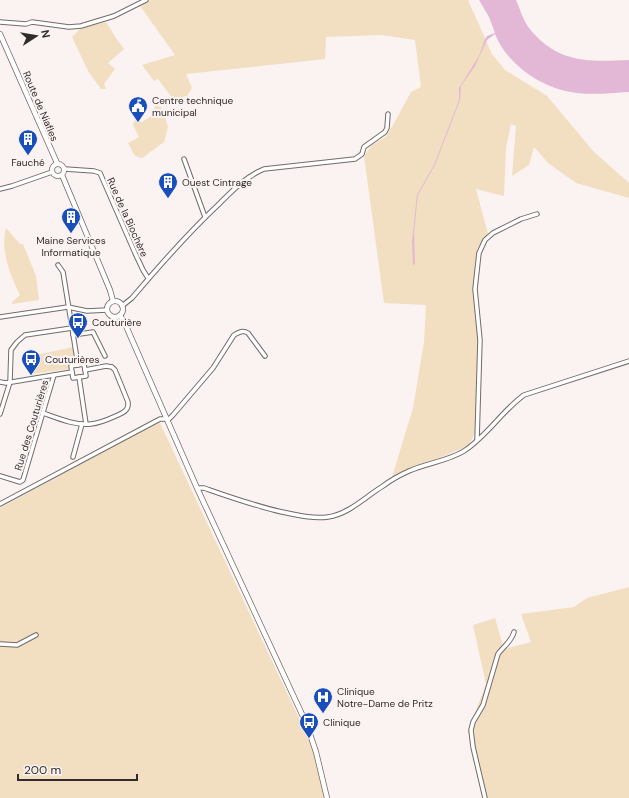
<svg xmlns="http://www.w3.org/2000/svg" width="629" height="798" viewBox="0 0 629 798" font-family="'DM Sans',sans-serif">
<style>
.green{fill:#f2dec1}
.water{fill:#e3b8d6}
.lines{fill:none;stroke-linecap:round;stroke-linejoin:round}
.minor-casing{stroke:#726b6a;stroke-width:5.5}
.tertiary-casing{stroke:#726b6a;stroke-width:6}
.minor{stroke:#fff;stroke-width:3.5}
.tertiary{stroke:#fff;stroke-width:4.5}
.labels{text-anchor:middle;stroke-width:4;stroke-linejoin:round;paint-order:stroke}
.poi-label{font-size:10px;fill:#302c2c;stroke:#fbf3f1;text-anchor:start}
.street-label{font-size:10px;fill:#302c2c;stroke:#fbf3f1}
</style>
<rect width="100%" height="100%" fill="#fbf3f1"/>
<g class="green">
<polygon points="151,0 468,0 492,54 505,70 547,96 594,152 629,183 629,198 576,183 548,163 534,147 529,165 512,176 516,126 511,124 506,148 504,196 476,189 488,234 477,249 474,287 479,350 476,431 468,446 392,477 413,408 424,342 426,305 384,303 364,156 372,145 387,136 411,92 421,87 415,40 381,35 326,37 325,59 186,74 192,88 187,96 173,99 158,79 154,81 142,65 175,55 138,3"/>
<polygon points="106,22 116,38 124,49 108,63 115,69 104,84 106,89 101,89 88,71 72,37 81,28"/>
<polygon points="156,105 162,108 168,127 164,142 142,158 135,156 128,143 139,137 133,125 135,120 142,122 150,117"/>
<path d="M6,228L20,244H23L36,276L39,300L12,304V302L20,295C10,275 0,250 6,228Z"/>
<polygon points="73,347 74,362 69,364 69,369 32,374 32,356"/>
<polygon points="160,423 312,746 326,798 0,798 0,508 150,427"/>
<polygon points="629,587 629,798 483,798 468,731 486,684 473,625 495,618 504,649 531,642 521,614 574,607 587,598"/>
</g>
<path class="water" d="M479,0H516C520,9 523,20 529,28C557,63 587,62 629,60V92C612,93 594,95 577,93C544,90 507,65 495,34L487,40L475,66L461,86L460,100L435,165L418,195L414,232L415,264L413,265L412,241L417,195L434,165L459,100V88L461,85L479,56L485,39L487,36L495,33L489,17Z"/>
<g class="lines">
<defs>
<g id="minor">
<polyline points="0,22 26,24 32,22 69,27 81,26 114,16 146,0"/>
<polyline points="184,159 205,217"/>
<polyline points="65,169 94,171 100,173 135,253 143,270 148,278"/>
<polyline points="0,189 12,186 52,172"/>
<polyline points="58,265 63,272 78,365"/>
<path d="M122,306L132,298C160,265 187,234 218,205C232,191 245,177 264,169L355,159L362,154L364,147L385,132L387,128L388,114"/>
<polyline points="0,317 68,307 87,311 107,310"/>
<polyline points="73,335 93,332 105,356"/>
<polygon points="84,364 86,376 73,378 71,366"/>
<polyline points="79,377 86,424"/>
<polyline points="0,382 6,383 72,372"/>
<path d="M43,413C57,418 76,426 91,424C101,423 109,419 118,415C124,412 129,410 128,402L115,370L112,367L106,366L85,370"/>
<polyline points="0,414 10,382 11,350 17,342 25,335 72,328"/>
<polyline points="477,440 480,340 475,289 479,253 485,240 493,233 521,219 537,214"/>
<polyline points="73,457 82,424"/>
<polyline points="0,476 20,482 23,480 54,375"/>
<path d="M197,488H204C230,497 255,506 282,512C297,515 312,519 328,517C349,514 365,497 383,486C391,480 400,475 409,471C427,463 448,461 464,451C487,436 502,411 524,395L629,361"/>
<path d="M0,504L160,419H169L173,415L213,368L234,335C239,332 243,330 248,333L265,356"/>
<polyline points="0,644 17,645 36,635"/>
<path d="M485,798L473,747L471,730L473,722L483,705L498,654C503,647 512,641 514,632"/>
</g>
<g id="tertiary">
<polyline points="0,34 57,163"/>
<circle cx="58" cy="170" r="6"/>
<polyline points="62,175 110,290 113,301"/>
<circle cx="115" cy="309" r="8"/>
<polyline points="120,315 126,326 197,488 307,725 316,752 327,798"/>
</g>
</defs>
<use href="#minor" class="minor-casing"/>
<use href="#tertiary" class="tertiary-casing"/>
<use href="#minor" class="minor"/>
<use href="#tertiary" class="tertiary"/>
</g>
<defs>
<symbol id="civic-pin" viewBox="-11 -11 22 30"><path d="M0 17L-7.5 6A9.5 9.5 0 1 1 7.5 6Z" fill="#194fbb" stroke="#fbf3f1"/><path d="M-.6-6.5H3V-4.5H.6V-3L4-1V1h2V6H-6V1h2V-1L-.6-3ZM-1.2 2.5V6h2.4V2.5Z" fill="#fff"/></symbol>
<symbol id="building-pin" viewBox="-11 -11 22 30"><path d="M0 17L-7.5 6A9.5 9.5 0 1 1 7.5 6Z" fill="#194fbb" stroke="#fbf3f1"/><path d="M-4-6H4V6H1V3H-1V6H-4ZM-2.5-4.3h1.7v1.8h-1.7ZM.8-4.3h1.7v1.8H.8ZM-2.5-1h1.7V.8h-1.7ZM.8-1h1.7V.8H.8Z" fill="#fff"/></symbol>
<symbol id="bus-pin" viewBox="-11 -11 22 30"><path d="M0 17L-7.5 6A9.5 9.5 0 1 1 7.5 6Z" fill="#194fbb" stroke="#fbf3f1"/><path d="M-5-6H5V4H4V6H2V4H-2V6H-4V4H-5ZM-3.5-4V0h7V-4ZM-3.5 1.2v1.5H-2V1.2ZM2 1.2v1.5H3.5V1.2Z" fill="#fff"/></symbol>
<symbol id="hospital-pin" viewBox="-11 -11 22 30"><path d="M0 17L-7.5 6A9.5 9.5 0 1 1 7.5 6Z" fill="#194fbb" stroke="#fbf3f1"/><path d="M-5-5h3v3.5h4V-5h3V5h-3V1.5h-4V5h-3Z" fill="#fff"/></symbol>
</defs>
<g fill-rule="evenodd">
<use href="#civic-pin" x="127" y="95" width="22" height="30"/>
<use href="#building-pin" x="17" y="128" width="22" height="30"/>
<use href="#building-pin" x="157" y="171" width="22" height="30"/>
<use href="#building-pin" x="60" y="206" width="22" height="30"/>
<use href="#bus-pin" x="67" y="311" width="22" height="30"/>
<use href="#bus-pin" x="20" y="348" width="22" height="30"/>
<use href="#hospital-pin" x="312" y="686" width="22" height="30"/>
<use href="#bus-pin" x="298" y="711" width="22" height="30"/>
</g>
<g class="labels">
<g class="poi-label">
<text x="152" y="104">Centre technique<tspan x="152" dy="12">municipal</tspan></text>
<text x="28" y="166" text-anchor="middle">Fauché</text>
<text x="182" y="186">Ouest Cintrage</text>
<text x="71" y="244" text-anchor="middle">Maine Services<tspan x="71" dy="12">Informatique</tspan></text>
<text x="92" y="326">Couturière</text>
<text x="45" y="363">Couturières</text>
<text x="337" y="695">Clinique<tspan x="337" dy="12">Notre-Dame de Pritz</tspan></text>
<text x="323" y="726">Clinique</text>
</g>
<g class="street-label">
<text transform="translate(41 106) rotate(67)" y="4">Route de Niafles</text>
<text transform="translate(128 217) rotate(66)" y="4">Rue de la Biochère</text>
<text transform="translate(31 425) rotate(-73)" y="4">Rue des Couturières</text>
</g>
</g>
<g transform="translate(36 36) rotate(78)" stroke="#fbf3f1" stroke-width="3" paint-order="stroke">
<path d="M0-3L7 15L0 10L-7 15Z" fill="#302c2c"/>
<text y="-6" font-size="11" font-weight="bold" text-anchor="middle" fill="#302c2c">N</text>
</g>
<path d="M18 774v6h119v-6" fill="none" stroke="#302c2c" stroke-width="2"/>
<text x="24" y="774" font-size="12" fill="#302c2c" stroke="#fbf3f1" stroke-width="3" paint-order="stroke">200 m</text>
</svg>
